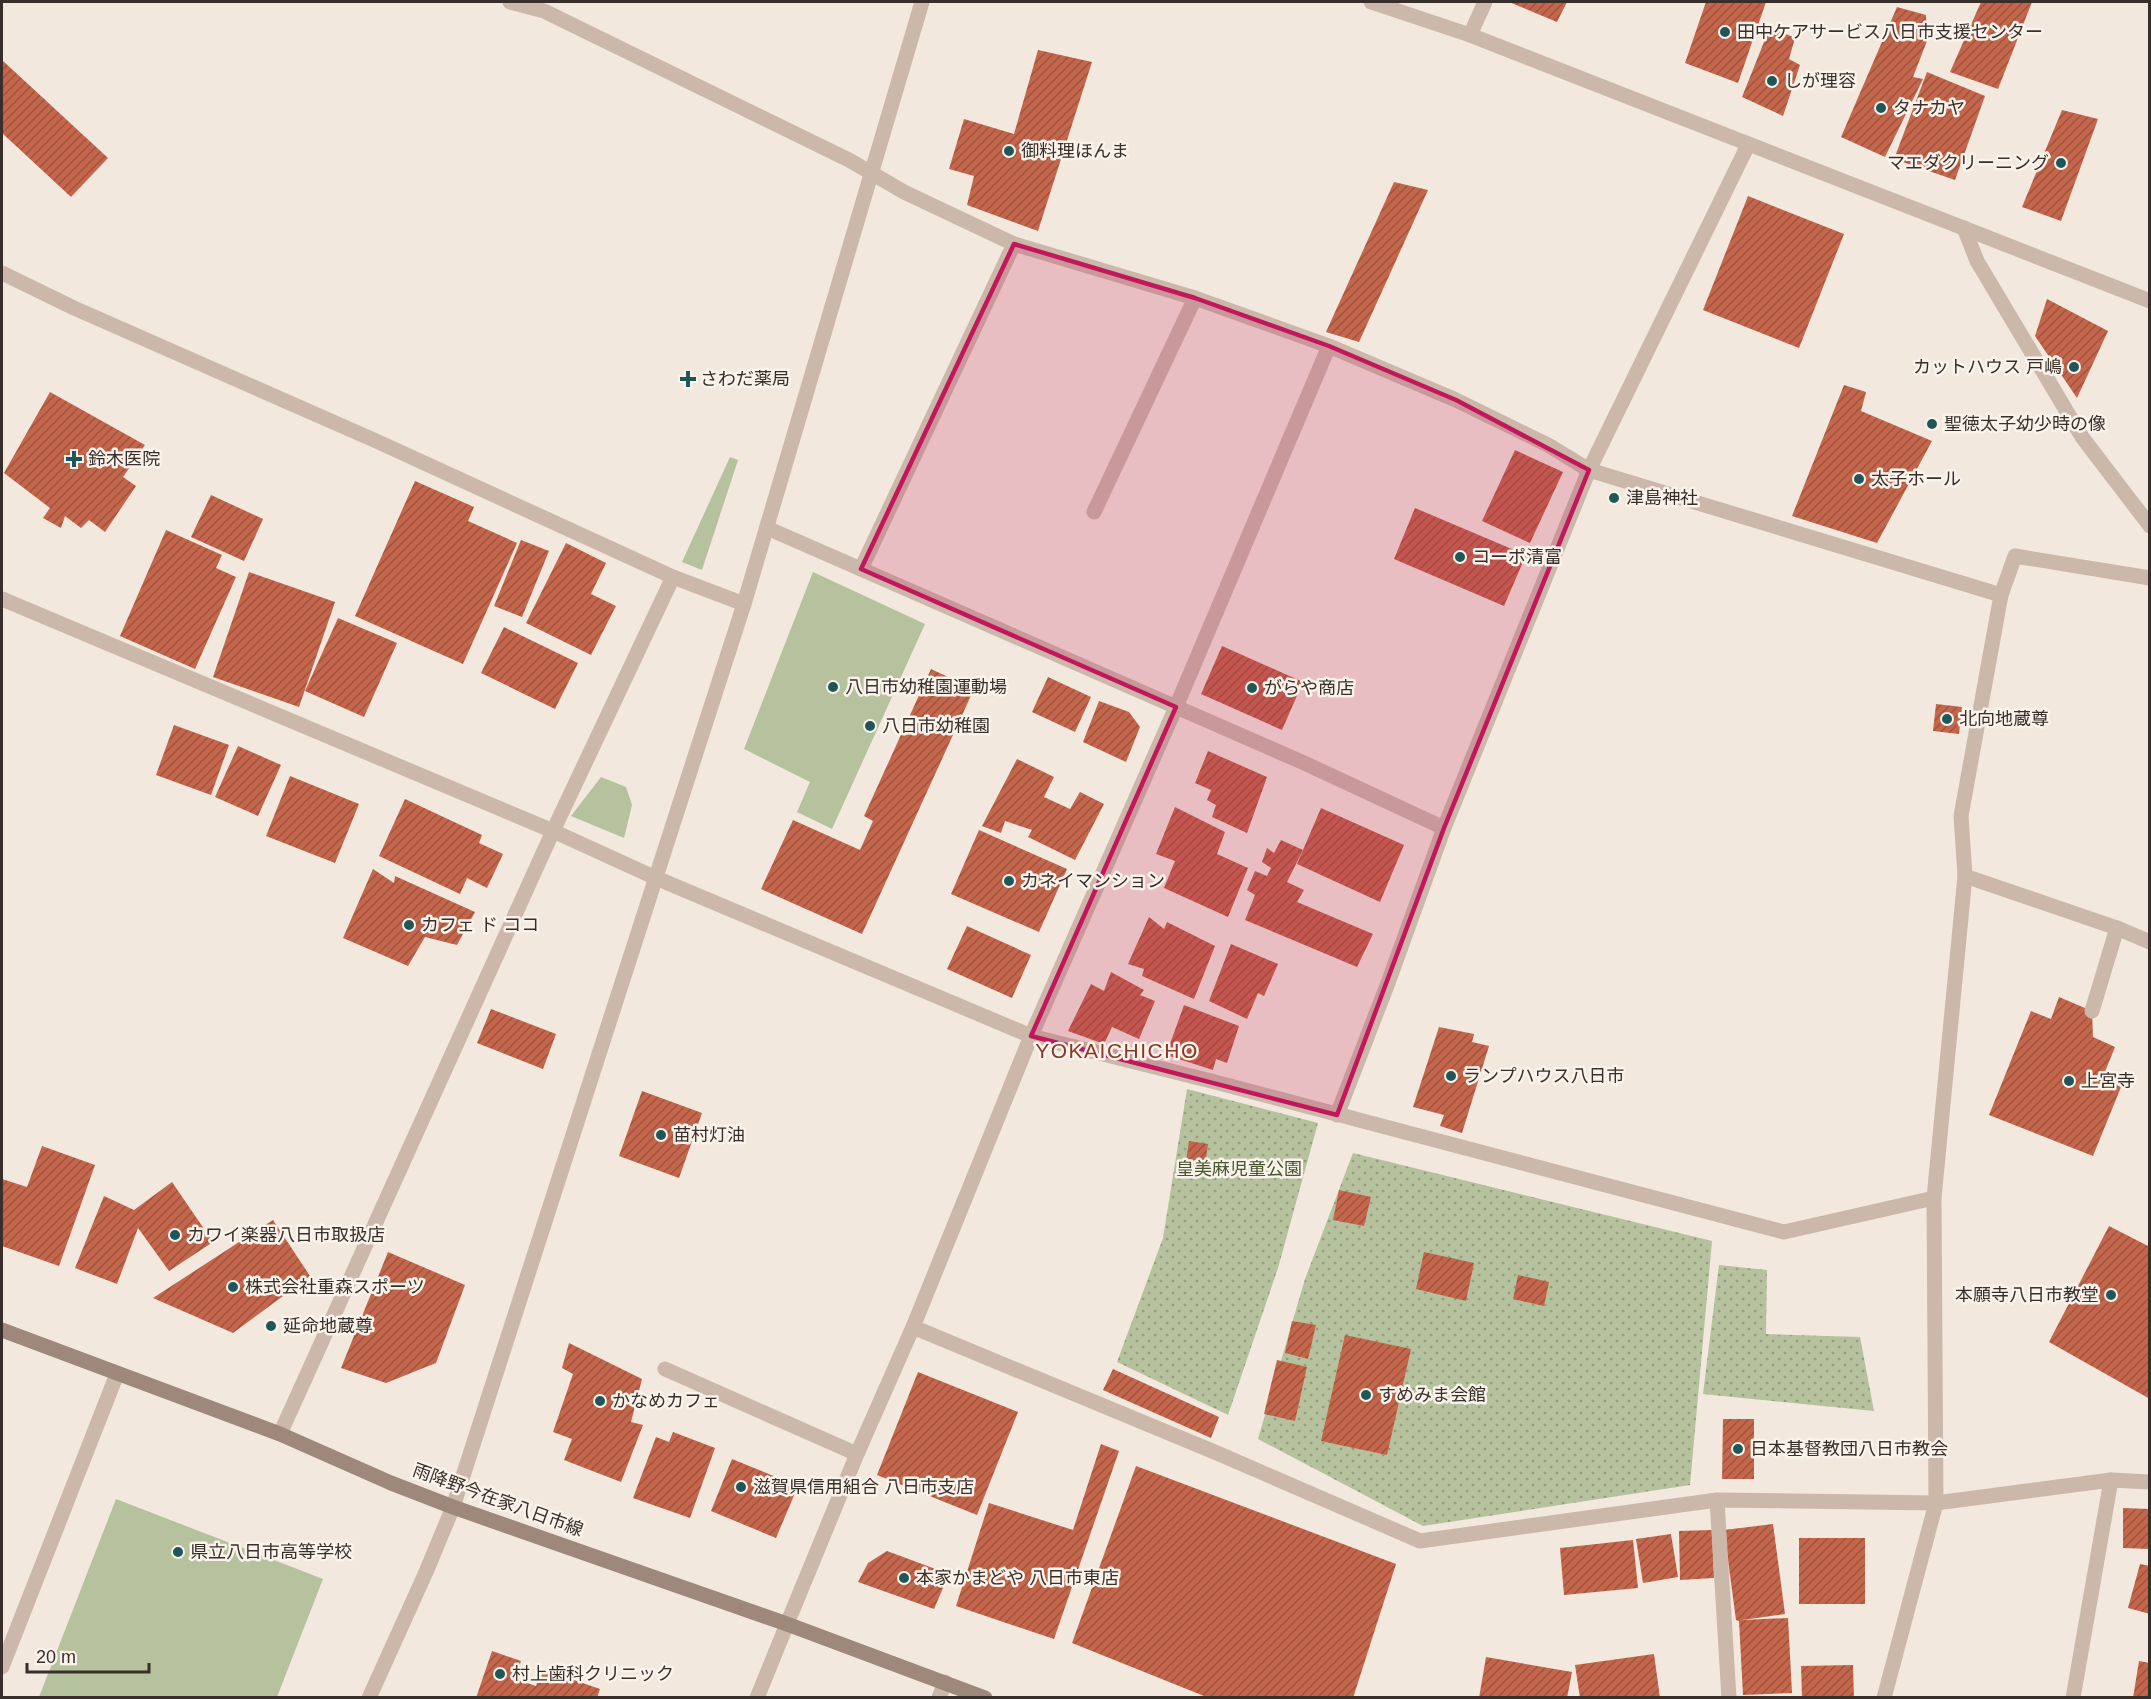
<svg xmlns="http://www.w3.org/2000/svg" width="2151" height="1699" viewBox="0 0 2151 1699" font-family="Helvetica,'Noto Sans JP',sans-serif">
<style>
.grass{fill:#b6c19e}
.park{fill:url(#park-dots)}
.building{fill:url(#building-hatch)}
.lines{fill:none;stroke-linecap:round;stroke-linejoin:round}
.service{stroke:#cbb8aa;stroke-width:15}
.minor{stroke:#cbb8aa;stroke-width:15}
.tertiary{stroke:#cbb8aa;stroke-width:15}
.secondary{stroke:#9e877b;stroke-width:15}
.marked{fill:#c2185b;fill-opacity:0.2;stroke:#c2185b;stroke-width:4.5;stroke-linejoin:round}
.poi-dot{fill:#1f5759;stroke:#faf3eb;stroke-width:2}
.labels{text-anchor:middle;stroke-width:5;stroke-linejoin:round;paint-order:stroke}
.poi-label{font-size:18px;fill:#382e2a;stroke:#faf3eb;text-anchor:start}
.park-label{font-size:18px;fill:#48562e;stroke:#faf3eb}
.street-label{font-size:18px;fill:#382e2a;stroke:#faf3eb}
.quarter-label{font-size:21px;letter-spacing:1.5px;fill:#863924;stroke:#faf3eb}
</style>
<defs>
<pattern id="park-dots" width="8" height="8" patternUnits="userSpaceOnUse" patternTransform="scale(1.5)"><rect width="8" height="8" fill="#b6c19e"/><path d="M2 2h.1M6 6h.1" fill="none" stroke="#959d81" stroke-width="1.8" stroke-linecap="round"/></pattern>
<pattern id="building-hatch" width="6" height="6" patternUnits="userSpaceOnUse" patternTransform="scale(1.5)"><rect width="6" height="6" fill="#c4664b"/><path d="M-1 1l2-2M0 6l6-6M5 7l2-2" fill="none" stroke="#a0543f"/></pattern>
</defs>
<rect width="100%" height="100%" fill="#f2e8de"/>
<g class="grass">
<polygon points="730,457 738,460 702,570 682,562"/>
<polygon points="813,572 925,624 832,829 797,812 810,782 744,749"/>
<polygon points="601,777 626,787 632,805 624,838 571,816"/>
<polygon points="116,1499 323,1579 277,1697 39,1697"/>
</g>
<g class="park">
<polygon points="1187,1089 1318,1123 1278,1268 1228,1415 1117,1362 1163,1238"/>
<polygon points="1353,1153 1712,1241 1690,1485 1423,1526 1258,1439 1305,1279"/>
<polygon points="1719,1265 1767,1270 1766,1334 1860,1337 1874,1411 1703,1394"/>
</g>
<g class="building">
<polygon points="1509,2 1567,2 1557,22"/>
<polygon points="1706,2 1766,2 1738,83 1685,63"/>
<polygon points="1981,2 2032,2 1998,89 1950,72"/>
<polygon points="1897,7 1926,15 1927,41 1913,77 1923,79 1885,157 1841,137"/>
<polygon points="1770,27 1795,38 1789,59 1800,65 1783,116 1742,97"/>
<polygon points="1038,50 1092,62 1038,231 967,205 974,176 949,169 964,119 1014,134"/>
<polygon points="2,60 108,158 71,197 2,133"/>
<polygon points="1927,72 1985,96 1955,180 1894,159"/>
<polygon points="2062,110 2098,119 2061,221 2022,207"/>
<polygon points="1394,182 1428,190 1359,342 1326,332"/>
<polygon points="1748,196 1844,234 1799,348 1703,310"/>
<polygon points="2047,299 2108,331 2077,398 2035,336"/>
<polygon points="1844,385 1866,392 1861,411 1932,441 1877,543 1792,516"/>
<polygon points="50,392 145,445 123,477 136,486 105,532 89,520 81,528 65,516 61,528 43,518 50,508 4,473"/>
<polygon points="1515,450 1563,472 1530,543 1482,521"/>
<polygon points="415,481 474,507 468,521 517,543 463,664 355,616"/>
<polygon points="211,495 263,519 244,561 191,537"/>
<polygon points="1415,508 1526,555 1504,606 1394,559"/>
<polygon points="166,530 222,555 216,568 236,577 195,669 120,636"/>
<polygon points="521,540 549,551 522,617 494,606"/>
<polygon points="566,543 606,563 591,594 616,606 591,655 526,623"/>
<polygon points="249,572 335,602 299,707 213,677"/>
<polygon points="338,618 397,643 364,717 305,691"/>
<polygon points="504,627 578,663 555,709 481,673"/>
<polygon points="1222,646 1303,682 1282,730 1201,694"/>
<polygon points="931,669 974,689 862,934 761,889 793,820 860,850 873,821 864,816"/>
<polygon points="1048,677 1091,697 1075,732 1032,712"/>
<polygon points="1099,701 1129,712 1140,727 1126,762 1083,742"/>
<polygon points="1936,704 1962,707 1959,734 1933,731"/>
<polygon points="174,725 229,745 211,795 156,775"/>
<polygon points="238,746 281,765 258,816 215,797"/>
<polygon points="1208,751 1267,777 1247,833 1212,817 1216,805 1207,800 1211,790 1195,783"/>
<polygon points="1017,759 1054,777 1044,797 1070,809 1080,792 1104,804 1075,860 1028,837 1032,830 1005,821 1001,833 982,826"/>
<polygon points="290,776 359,804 335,863 266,836"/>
<polygon points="405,799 482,835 479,843 503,854 487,888 467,878 460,894 379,856"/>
<polygon points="1175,807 1225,832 1217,854 1248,868 1228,917 1164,888 1175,861 1156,854"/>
<polygon points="1321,808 1404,845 1380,902 1297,864"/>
<polygon points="979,830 1067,869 1039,932 951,894"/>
<polygon points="1281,840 1303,850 1287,882 1304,890 1297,902 1373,934 1357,967 1245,920 1255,895 1247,890 1255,871 1267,876 1271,868 1262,862 1267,848 1274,853"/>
<polygon points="373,869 394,883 395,876 475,912 457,945 425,937 408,966 343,938"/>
<polygon points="1149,917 1164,929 1167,922 1215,946 1194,999 1142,976 1144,969 1128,964"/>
<polygon points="967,926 1031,955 1012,998 947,969"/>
<polygon points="1231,944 1278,964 1264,996 1258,993 1247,1019 1209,1001"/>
<polygon points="1111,972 1144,990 1140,995 1155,1001 1139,1039 1112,1027 1104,1044 1068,1031 1091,984 1104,991"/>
<polygon points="2059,997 2092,1011 2093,1037 2115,1047 2102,1079 2121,1087 2093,1156 1989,1115 2031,1011 2051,1019"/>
<polygon points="1184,1005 1239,1026 1227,1063 1216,1059 1213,1070 1166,1055"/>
<polygon points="491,1009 556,1034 543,1069 477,1043"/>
<polygon points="1439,1027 1474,1034 1472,1042 1489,1046 1462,1133 1440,1126 1444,1115 1413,1107"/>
<polygon points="642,1091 702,1113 679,1178 619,1156"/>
<polygon points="1189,1141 1208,1144 1204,1172 1185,1169"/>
<polygon points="42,1146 95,1165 59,1266 2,1246 2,1179 27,1187"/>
<polygon points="172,1182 213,1242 169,1271 138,1228 117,1284 75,1268 104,1196 134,1210"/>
<polygon points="1339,1190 1371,1197 1364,1226 1333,1220"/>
<polygon points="273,1220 310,1276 233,1333 153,1298"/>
<polygon points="2109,1226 2150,1247 2150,1399 2049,1342"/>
<polygon points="388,1252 465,1285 436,1363 386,1383 341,1368"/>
<polygon points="1424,1252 1474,1263 1466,1301 1416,1289"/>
<polygon points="1518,1275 1549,1282 1544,1306 1513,1299"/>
<polygon points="1292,1321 1316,1325 1308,1359 1285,1353"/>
<polygon points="1345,1335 1411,1349 1387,1455 1321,1441"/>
<polygon points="569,1343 642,1379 631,1422 643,1425 621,1482 564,1460 572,1439 553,1432 573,1374 562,1368"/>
<polygon points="1277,1360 1307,1367 1295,1421 1264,1414"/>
<polygon points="1113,1369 1219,1417 1211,1438 1103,1390"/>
<polygon points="918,1372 1018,1412 977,1515 877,1475"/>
<polygon points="1723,1419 1754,1419 1754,1479 1722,1479"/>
<polygon points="673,1432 715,1448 690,1518 633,1498 656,1437 669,1442"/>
<polygon points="1101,1444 1119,1451 1054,1639 956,1606 989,1503 1073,1530"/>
<polygon points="732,1459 798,1486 776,1538 711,1511"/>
<polygon points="1136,1466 1396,1564 1353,1698 1209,1698 1072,1643"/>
<polygon points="2123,1508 2150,1509 2150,1549 2123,1548"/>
<polygon points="1773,1524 1785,1614 1742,1620 1788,1618 1792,1693 1743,1695 1739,1621 1736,1620 1724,1530"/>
<polygon points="1712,1530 1714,1578 1680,1580 1679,1531"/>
<polygon points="1671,1534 1678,1577 1643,1583 1636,1539"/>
<rect x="1799" y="1538" width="66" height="66"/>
<polygon points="1633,1540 1638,1588 1564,1595 1560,1548"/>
<polygon points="887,1551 949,1574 934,1609 858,1582 868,1563"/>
<polygon points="2140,1564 2150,1566 2150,1614 2128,1608"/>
<polygon points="492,1651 521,1661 515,1679 536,1686 542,1669 600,1689 597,1698 476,1698"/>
<polygon points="1654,1654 1660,1698 1580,1698 1575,1665"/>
<polygon points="1486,1657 1572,1672 1567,1698 1479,1698"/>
<polygon points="2139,1661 2150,1663 2150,1698 2133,1698"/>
<polygon points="1853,1665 1854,1698 1802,1698 1801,1666"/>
</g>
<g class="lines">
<g class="service">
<polyline points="1094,512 1195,298"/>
<polyline points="2092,1011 2117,928"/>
<polyline points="1717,1500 1729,1698"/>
<polyline points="2,1667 117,1374"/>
<polyline points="757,1698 787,1624"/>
<polyline points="939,1698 945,1682"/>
</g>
<g class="minor">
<polyline points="510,2 544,11 849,160 904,192 1014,244 1195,298 1329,346 1456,400 1548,445 1589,470 2001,595"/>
<polyline points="1470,35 1485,2"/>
<polyline points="1964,228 1977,261 2082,437 2150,526"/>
<polyline points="2,273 74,308 374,440 673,577 744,604"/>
<polyline points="767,528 1302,762 1444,828"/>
<polyline points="861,569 1014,244"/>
<polyline points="2,599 553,831 656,878 1031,1036 1215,1082 1784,1232 1934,1198"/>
<polyline points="1965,876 2117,928 2150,942"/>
<polyline points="1337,1115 1388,983 1444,828 1589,470 1748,145"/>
<polyline points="913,1327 1217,1453 1420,1541 1717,1500 1936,1503 2111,1480 2150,1482"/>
<polyline points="665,1369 857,1454"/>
<polyline points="280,1434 553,831 673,577"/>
<polyline points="787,1624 857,1454 913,1327 1031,1036 1176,707 1329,346"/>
<polyline points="369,1698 426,1572 453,1507"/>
<polyline points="1884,1698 1936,1503 1934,1198 1965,876 1961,816 2001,595 2015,556 2150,578"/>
<polyline points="2073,1698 2111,1480"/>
</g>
<g class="tertiary">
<polyline points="1371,2 1470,35 2150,301"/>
<polyline points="453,1507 744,604 922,2"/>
</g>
<polyline class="secondary" points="2,1330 280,1434 391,1483 453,1507 787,1624 985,1698"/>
</g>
<path class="marked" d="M1014,244L1195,298L1329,346L1456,400L1589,470L1444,828L1337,1115L1031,1036L1176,707L861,569Z"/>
<g class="poi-dot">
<circle cx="1725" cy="32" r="6"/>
<circle cx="1772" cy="81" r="6"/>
<circle cx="1881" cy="108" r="6"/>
<circle cx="1009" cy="151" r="6"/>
<circle cx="2061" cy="163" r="6"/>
<circle cx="2074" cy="367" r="6"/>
<path d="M685 370h6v6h6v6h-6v6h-6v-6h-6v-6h6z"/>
<circle cx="1932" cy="424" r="6"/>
<path d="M71 450h6v6h6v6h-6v6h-6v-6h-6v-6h6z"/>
<circle cx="1859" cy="479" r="6"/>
<circle cx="1614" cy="498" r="6"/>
<circle cx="1460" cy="557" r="6"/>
<circle cx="833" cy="687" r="6"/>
<circle cx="1252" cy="688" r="6"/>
<circle cx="1947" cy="719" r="6"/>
<circle cx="870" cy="726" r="6"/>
<circle cx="1009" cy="881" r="6"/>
<circle cx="409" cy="925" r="6"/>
<circle cx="1451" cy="1076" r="6"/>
<circle cx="2069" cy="1081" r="6"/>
<circle cx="661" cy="1135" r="6"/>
<circle cx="175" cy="1235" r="6"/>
<circle cx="233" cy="1287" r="6"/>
<circle cx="2111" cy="1295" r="6"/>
<circle cx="271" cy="1326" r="6"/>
<circle cx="1366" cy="1395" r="6"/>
<circle cx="600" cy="1401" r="6"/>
<circle cx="1738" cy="1449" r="6"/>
<circle cx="741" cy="1487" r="6"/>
<circle cx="178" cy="1552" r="6"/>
<circle cx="904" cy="1578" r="6"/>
<circle cx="500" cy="1674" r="6"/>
</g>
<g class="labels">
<g class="poi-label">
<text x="1737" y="38">田中ケアサービス八日市支援センター</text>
<text x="1784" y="87">しが理容</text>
<text x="1893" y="114">タナカヤ</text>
<text x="1021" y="157">御料理ほんま</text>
<text x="2049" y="169" text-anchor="end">マエダクリーニング</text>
<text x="2062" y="373" text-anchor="end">カットハウス 戸嶋</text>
<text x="700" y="385">さわだ薬局</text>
<text x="1944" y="430">聖徳太子幼少時の像</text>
<text x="88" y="465">鈴木医院</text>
<text x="1871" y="485">太子ホール</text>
<text x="1626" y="504">津島神社</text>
<text x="1472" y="563">コーポ清富</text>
<text x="845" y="693">八日市幼稚園運動場</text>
<text x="1264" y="694">がらや商店</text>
<text x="1959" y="725">北向地蔵尊</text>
<text x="882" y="732">八日市幼稚園</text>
<text x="1021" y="887">カネイマンション</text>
<text x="421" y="931">カフェ ド ココ</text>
<text x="1463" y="1082">ランプハウス八日市</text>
<text x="2081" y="1087">上宮寺</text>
<text x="673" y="1141">苗村灯油</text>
<text x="187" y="1241">カワイ楽器八日市取扱店</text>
<text x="245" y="1293">株式会社重森スポーツ</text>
<text x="2099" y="1301" text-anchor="end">本願寺八日市教堂</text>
<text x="283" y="1332">延命地蔵尊</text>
<text x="1378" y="1401">すめみま会館</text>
<text x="612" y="1407">かなめカフェ</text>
<text x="1750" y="1455">日本基督教団八日市教会</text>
<text x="753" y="1493">滋賀県信用組合 八日市支店</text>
<text x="190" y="1558">県立八日市高等学校</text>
<text x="916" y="1584">本家かまどや 八日市東店</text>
<text x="512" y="1680">村上歯科クリニック</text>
</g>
<g class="park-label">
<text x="1239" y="1175">皇美麻児童公園</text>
</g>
<g class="street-label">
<text transform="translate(498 1500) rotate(20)" y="6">雨降野今在家八日市線</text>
</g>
<g class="quarter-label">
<text x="1117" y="1058">YOKAICHICHO</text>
</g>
</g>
<rect width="2151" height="1699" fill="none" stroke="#382e2a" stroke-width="6"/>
<path d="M27 1663v9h122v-9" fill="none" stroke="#382e2a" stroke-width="3"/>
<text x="36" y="1663" font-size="18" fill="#382e2a" stroke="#faf3eb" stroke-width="4.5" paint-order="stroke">20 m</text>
</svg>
